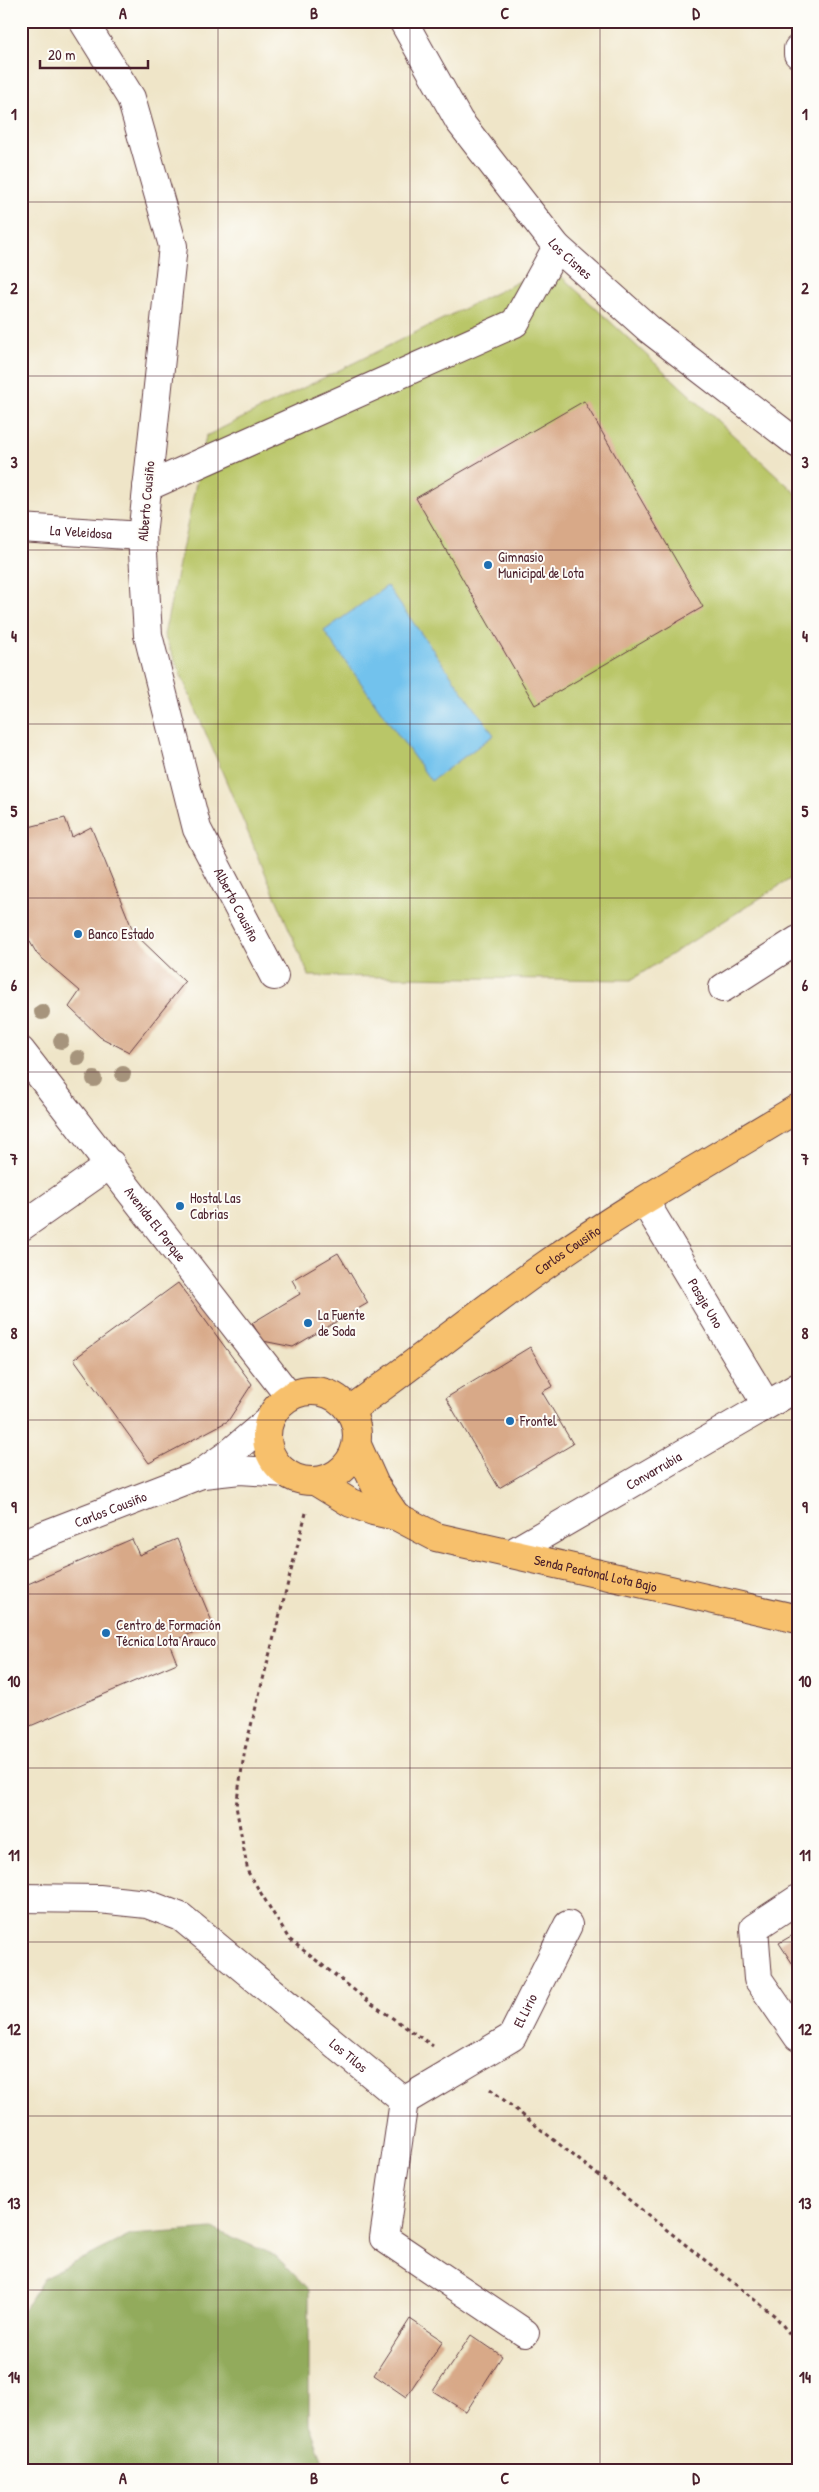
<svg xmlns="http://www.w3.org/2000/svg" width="819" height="2492" viewBox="0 0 819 2492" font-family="'Patrick Hand',sans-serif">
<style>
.green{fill:#b9c667;stroke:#827249}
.forest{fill:#92ab5c;stroke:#6e6544}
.water{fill:#72c2ed;stroke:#5e708c}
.building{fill:#d8a988}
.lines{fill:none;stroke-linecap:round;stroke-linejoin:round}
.minor-casing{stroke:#633d43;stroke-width:30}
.major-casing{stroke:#633d43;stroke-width:30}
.path{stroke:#633d43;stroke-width:3;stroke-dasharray:4 4;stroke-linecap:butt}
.minor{stroke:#fff;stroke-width:28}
.major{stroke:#f7c06c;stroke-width:28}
.tree{fill:#a6947c}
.grid{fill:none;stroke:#4a1f2b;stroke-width:1;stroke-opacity:0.55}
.poi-dot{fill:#1f6fb2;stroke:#fdfcf7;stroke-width:2}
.labels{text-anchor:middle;stroke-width:4;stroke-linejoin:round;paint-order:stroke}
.street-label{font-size:14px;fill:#4a1f2b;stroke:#fdfcf7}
.poi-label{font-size:14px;fill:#4a1f2b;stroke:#fdfcf7;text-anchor:start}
.neatline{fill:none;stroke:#4a1f2b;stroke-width:2}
.grid-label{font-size:16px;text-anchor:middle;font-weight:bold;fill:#4a1f2b}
</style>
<rect width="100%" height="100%" fill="#fdfcf7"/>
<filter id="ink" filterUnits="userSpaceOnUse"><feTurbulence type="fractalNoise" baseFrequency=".02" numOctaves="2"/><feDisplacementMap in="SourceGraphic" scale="10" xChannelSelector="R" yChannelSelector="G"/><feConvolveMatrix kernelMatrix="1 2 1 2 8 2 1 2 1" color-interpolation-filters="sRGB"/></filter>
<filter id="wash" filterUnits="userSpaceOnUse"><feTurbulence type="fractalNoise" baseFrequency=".0096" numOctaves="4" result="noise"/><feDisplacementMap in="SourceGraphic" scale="20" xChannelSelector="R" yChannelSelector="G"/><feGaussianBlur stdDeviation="1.12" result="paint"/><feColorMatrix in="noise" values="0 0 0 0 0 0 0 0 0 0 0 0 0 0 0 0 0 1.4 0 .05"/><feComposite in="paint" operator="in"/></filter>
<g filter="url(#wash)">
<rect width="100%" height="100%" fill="#efe5c8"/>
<polygon class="green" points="550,266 798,495 798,874 631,980 309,976 164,635 206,436"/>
<polygon class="forest" points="213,2229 276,2256 309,2290 309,2425 327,2471 21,2471 21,2314 44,2278 131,2235"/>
<polygon class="water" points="387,586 494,735 431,781 324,631"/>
<g id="blocks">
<g class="building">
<polygon points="584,401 703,607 535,705 416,498"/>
<polygon points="65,818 72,837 91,827 134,933 185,982 129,1052 100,1037 69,1007 80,991 37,954 26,935 21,950 21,829"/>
<polygon points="338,1253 368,1303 293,1347 263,1341 252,1323 300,1294 292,1280"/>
<polygon points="178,1283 252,1384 228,1421 149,1463 74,1359"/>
<polygon points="530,1347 553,1386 542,1392 573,1444 499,1488 446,1398"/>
<polygon points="132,1539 139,1555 177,1539 213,1624 169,1643 177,1663 21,1730 21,1587"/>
<polygon points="798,1932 798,1972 779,1943"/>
<polygon points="410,2319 443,2341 406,2397 374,2375"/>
<polygon points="471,2335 502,2356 466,2412 433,2391"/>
</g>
</g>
</g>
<g filter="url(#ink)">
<use href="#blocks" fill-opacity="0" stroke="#633d43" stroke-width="1"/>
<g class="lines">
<defs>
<g id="minor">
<path id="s1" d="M83,21L131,98L173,246L142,536L148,635L197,829L274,976"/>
<path id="s2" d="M403,21L459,121L557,247L650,330L798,444"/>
<polyline points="798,49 798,54"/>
<polyline points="147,487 515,323 557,247"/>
<path id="s3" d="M21,528L142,536"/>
<polyline points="723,988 798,940"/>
<path id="s4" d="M21,1051L289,1396"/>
<path id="s5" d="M645,1202L766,1404"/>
<polyline points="21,1227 111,1164"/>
<polyline points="203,1474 240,1470 286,1473"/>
<path id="s6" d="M21,1544L199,1475L230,1453L270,1419"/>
<path id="s7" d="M510,1554L798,1387"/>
<path id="s8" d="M21,1898L99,1899L147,1904L181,1917L404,2101L384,2238L525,2333"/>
<polyline points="798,1899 754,1928 758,1979 798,2037"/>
<path id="s9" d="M404,2101L512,2037L568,1925"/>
</g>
<g id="major">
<circle cx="312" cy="1436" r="45"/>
<path id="s10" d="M350,1410C417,1363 480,1311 547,1264C627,1207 714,1159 798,1108"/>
<polyline points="357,1445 375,1485 396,1516"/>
<path id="s11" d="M315,1481L351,1503L373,1511L396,1516L436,1537L798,1619"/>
</g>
</defs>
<use href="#minor" class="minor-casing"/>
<use href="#major" class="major-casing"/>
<g class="path">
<polyline points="306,1513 245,1749 236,1806 248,1872 289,1939 372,2004 433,2046"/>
<polyline points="490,2089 775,2316 798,2344"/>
</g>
<use href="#minor" class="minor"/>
<use href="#major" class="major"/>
</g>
<g class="tree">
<circle cx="42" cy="1012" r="8"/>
<circle cx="61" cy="1041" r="8"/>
<circle cx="78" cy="1058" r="8"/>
<circle cx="123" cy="1074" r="8"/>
<circle cx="94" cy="1079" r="8"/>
</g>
</g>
<path class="grid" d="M218,21V2471M410,21V2471M600,21V2471M21,202H798M21,376H798M21,550H798M21,724H798M21,898H798M21,1072H798M21,1246H798M21,1420H798M21,1594H798M21,1768H798M21,1942H798M21,2116H798M21,2290H798"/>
<g class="poi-dot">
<circle cx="488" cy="565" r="5"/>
<circle cx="78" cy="934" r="5"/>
<circle cx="180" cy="1206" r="5"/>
<circle cx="308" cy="1323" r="5"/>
<circle cx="510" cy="1421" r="5"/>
<circle cx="106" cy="1633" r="5"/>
</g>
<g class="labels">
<g class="street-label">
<text dy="5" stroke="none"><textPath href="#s2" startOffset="292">Los Cisnes</textPath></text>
<text transform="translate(146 501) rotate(-85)" y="5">Alberto Cousiño</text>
<text dy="5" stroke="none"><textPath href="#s3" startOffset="60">La Veleidosa</textPath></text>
<text dy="5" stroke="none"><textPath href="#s1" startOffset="921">Alberto Cousiño</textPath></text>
<text dy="5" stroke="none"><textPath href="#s4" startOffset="219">Avenida El Parque</textPath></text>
<text dy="5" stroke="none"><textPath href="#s10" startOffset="270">Carlos Cousiño</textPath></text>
<text dy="5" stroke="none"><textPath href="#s5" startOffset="118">Pasaje Uno</textPath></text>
<text dy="5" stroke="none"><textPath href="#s7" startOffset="166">Convarrubia</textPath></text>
<text dy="5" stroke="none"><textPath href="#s6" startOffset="96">Carlos Cousiño</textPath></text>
<text dy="5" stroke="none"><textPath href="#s11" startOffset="298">Senda Peatonal Lota Bajo</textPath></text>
<text dy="5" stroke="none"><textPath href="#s9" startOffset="155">El Lirio</textPath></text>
<text dy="5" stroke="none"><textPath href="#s8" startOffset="380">Los Tilos</textPath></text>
</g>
<g class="poi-label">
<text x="498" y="562">Gimnasio<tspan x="498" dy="16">Municipal de Lota</tspan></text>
<text x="88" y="939">Banco Estado</text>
<text x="190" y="1203">Hostal Las<tspan x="190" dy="16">Cabrias</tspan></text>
<text x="318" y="1320">La Fuente<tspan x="318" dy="16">de Soda</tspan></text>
<text x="520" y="1426">Frontel</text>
<text x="116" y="1630">Centro de Formación<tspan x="116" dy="16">Técnica Lota Arauco</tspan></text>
</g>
</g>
<rect width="819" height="2492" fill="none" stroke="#fdfcf7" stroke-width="55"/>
<path d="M40 60v8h108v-8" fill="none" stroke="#4a1f2b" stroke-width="2.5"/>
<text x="48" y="60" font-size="15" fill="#4a1f2b" stroke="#fdfcf7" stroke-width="4" paint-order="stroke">20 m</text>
<rect x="28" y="28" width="764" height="2436" class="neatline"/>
<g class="grid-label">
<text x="123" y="19">A</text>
<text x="314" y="19">B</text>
<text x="505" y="19">C</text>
<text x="696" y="19">D</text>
<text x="14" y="120">1</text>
<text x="805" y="120">1</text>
<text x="14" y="294">2</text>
<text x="805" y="294">2</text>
<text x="14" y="468">3</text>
<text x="805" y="468">3</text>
<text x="14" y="642">4</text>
<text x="805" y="642">4</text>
<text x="14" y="817">5</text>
<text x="805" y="817">5</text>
<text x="14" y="991">6</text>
<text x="805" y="991">6</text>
<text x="14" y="1165">7</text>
<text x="805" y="1165">7</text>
<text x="14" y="1339">8</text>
<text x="805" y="1339">8</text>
<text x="14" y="1513">9</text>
<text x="805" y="1513">9</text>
<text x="14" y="1687">10</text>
<text x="805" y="1687">10</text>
<text x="14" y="1861">11</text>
<text x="805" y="1861">11</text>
<text x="14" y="2035">12</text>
<text x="805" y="2035">12</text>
<text x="14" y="2209">13</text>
<text x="805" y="2209">13</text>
<text x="14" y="2383">14</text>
<text x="805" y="2383">14</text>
<text x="123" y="2484">A</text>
<text x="314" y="2484">B</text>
<text x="505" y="2484">C</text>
<text x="696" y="2484">D</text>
</g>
</svg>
